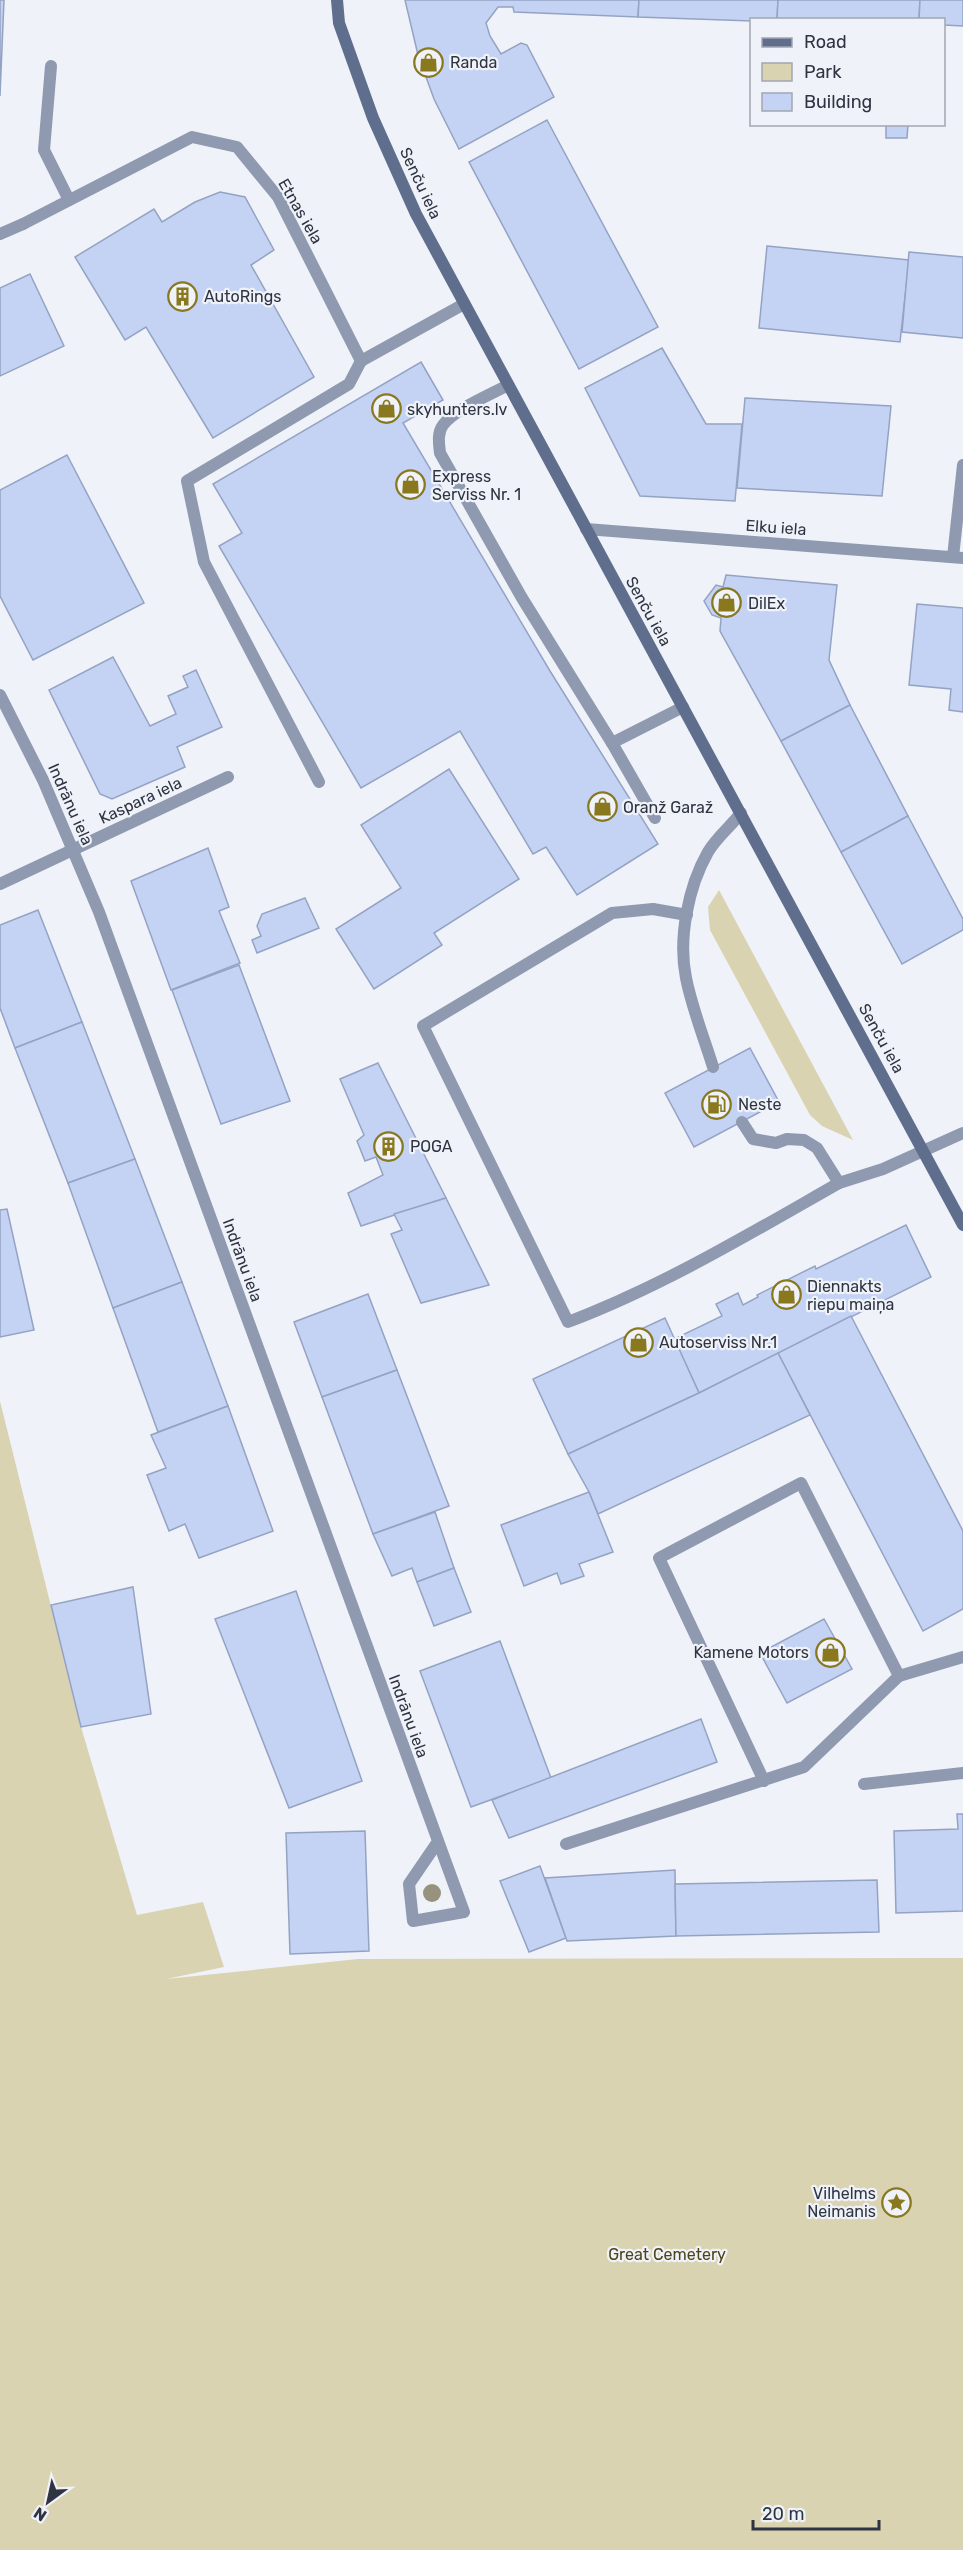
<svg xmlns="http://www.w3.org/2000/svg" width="963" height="2550" viewBox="0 0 963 2550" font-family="Rubik,sans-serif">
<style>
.green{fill:#dad3b1}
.building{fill:#c4d3f4;stroke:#94a3c3;stroke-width:1.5}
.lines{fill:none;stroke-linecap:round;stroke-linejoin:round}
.lane{stroke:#8f99af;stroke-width:12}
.street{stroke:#8f99af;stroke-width:12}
.secondary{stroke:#606e8d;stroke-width:12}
.tree{fill:#96927d}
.labels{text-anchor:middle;stroke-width:4.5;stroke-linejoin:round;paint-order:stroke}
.poi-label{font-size:16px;fill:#2e3441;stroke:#eff2f9;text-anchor:start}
.street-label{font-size:16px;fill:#2e3441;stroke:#eff2f9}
.park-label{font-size:16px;fill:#4d4418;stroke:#eff2f9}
</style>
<rect width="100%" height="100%" fill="#eff2f9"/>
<g class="green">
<polygon points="719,890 853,1140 822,1126 810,1115 710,930 708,907"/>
<polygon points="0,1401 81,1727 137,1915 203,1902 224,1967 166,1979 358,1959 963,1958 963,2550 0,2550"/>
</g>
<g class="building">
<polygon points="0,0 4,0 0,96"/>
<polygon points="405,0 639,0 638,17 514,12 513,7 498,7 486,23 490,36 501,54 521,43 527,45 554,97 459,149 434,99 418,55"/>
<polygon points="639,0 778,0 777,20 752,20 752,21 638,17"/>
<polygon points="778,0 920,0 919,20 777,20"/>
<polygon points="920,0 963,0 963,26 944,25 944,20 919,20"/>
<polygon points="547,120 658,327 579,369 469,162"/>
<polygon points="886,124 908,124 907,138 886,138"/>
<polygon points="220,192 245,197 274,250 251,265 314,377 213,438 146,327 125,340 75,257 154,209 162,222 195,202"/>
<polygon points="767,246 909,260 900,342 759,328"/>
<polygon points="909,252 963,257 963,338 902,332"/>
<polygon points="30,274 64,346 0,376 0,288"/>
<polygon points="662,348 706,424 742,424 735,501 640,496 585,388"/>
<polygon points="421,362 443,400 403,423 550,671 658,844 577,895 546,847 533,854 460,731 361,788 219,546 242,533 213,484"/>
<polygon points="745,398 891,406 882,496 737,488"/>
<polygon points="67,455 144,603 33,660 0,596 0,490"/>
<polygon points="726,575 837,585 829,660 850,705 781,741 720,631 721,618 712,615 704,601 716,585 723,587"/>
<polygon points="917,604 963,608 963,712 949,710 951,689 909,685"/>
<polygon points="113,657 150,726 176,714 168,696 188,687 183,676 196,670 222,727 177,747 185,767 112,799 100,794 49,690"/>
<polygon points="850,705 908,816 841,852 781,741"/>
<polygon points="449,769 519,879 434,933 442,945 374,989 336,929 401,888 361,825"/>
<polygon points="908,816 963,919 963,930 902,964 841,852"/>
<polygon points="208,848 229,907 219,911 240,963 171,990 131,881"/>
<polygon points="305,898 319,928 257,953 252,940 261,936 257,926 262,914"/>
<polygon points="38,910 82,1022 15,1048 0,1008 0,925"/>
<polygon points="239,965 290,1101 221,1124 172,990"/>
<polygon points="82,1022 135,1159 68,1183 15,1048"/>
<polygon points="750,1048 779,1102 694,1147 665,1093"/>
<polygon points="378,1063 446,1198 361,1226 348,1193 383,1175 376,1157 365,1161 357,1141 364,1135 340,1079"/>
<polygon points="135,1159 182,1282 113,1308 68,1183"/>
<polygon points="446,1198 489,1285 421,1303 391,1234 402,1230 394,1214"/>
<polygon points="7,1209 34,1330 0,1337 0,1210"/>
<polygon points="906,1225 931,1277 699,1393 674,1339 722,1316 716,1304 738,1293 743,1305 758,1297 757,1295 815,1266 816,1269"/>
<polygon points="182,1282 228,1406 158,1432 113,1308"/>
<polygon points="368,1294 397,1370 322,1397 294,1322"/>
<polygon points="851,1316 963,1531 963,1609 923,1631 778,1353"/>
<polygon points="665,1318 699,1393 568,1454 533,1379"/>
<polygon points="778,1353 810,1415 598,1514 589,1492 568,1454 699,1393"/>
<polygon points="397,1370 449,1506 373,1534 322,1397"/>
<polygon points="228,1406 273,1531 199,1558 185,1524 169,1531 147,1475 166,1468 151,1435"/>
<polygon points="589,1492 613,1552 579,1564 584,1576 561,1584 557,1573 524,1586 501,1525"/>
<polygon points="435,1512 454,1568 417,1582 412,1568 392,1576 373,1534"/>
<polygon points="454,1568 471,1612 434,1626 417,1582"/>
<polygon points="133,1587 151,1714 81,1727 51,1605"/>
<polygon points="296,1591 362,1781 289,1808 215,1619"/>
<polygon points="824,1619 852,1669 787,1703 760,1653"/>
<polygon points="500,1641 551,1778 471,1807 420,1671"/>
<polygon points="701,1719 717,1762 509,1838 492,1800"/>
<polygon points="957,1814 963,1814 963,1911 896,1913 894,1831 958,1829"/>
<polygon points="365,1831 369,1951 290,1954 286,1833"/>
<polygon points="540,1866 566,1938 529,1952 500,1881"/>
<polygon points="675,1870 676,1936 567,1941 545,1878"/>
<polygon points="877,1880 879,1932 676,1936 675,1884"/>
</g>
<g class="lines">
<g class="lane">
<polyline points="51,66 44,150 69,200"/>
<polyline points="23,224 192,137 237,147 278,197 361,361 464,304"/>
<path d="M508,385C490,395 455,409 443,425C437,433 439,444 440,453L522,598L612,743L655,818"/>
<polyline points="586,529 963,558"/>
<polyline points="953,557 963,465"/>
<polyline points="612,743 683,707"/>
<polyline points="319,782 204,562 187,481 349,384 361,361"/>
<path d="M687,915L653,909L612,913L423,1026L568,1322C663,1286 751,1233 839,1183"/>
<path d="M713,1067C704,1038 692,1008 686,978C678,939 688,887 708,852C716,838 731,826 741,813"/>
<polyline points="742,1122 753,1139 776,1143 787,1139 804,1140 817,1148 839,1183 883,1169 963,1133"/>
<polyline points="899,1676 963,1657"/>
<polyline points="864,1784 963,1773"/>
<polyline points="566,1844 804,1767 899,1676 801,1483 659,1558 764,1781"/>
</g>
<g class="street">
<polyline points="0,234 23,224"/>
<polyline points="0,695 43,780 99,912 464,1912 413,1921 409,1884 437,1843"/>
<polyline points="0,884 228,777"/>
</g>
<polyline class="secondary" points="337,0 339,23 373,118 416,214 963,1225"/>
</g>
<circle class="tree" cx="432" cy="1893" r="9"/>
<defs>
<symbol id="shop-ring" viewBox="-11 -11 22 22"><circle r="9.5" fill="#eff2f9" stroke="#89781d" stroke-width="1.5"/><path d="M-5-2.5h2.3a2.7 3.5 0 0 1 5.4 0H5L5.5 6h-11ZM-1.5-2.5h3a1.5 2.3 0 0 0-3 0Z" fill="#89781d"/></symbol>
<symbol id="building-ring" viewBox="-11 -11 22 22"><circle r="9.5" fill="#eff2f9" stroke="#89781d" stroke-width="1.5"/><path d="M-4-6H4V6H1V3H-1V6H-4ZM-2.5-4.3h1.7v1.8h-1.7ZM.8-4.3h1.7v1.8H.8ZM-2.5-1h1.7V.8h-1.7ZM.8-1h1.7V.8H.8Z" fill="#89781d"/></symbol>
<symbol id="fuel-ring" viewBox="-11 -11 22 22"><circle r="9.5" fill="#eff2f9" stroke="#89781d" stroke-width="1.5"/><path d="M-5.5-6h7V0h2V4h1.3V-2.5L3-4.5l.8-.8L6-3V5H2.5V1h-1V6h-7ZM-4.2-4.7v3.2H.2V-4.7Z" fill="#89781d"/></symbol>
<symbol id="sight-ring" viewBox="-11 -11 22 22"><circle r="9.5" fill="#eff2f9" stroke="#89781d" stroke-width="1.5"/><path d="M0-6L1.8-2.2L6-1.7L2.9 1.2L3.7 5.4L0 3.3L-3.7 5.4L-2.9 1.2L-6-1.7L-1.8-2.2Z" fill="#89781d"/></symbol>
</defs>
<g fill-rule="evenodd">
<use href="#shop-ring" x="412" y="46" width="33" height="33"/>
<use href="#building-ring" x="166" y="280" width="33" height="33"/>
<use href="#shop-ring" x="370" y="392" width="33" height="33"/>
<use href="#shop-ring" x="394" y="468" width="33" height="33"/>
<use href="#shop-ring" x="710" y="586" width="33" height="33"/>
<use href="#shop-ring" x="586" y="790" width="33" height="33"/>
<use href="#fuel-ring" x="700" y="1088" width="33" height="33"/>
<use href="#building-ring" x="372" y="1130" width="33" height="33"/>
<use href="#shop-ring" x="770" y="1278" width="33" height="33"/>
<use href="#shop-ring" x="622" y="1326" width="33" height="33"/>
<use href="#shop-ring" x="814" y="1636" width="33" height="33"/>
<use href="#sight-ring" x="880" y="2186" width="33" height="33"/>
</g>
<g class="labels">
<g class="poi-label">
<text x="450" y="68">Randa</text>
<text x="204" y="302">AutoRings</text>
<text x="407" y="415">skyhunters.lv</text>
<text x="432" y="482">Express<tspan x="432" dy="18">Serviss Nr. 1</tspan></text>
<text x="748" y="609">DilEx</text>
<text x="623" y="813">Oranž Garaž</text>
<text x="738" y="1110">Neste</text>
<text x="410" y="1152">POGA</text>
<text x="807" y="1292">Diennakts<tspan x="807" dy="18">riepu maiņa</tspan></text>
<text x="659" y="1348">Autoserviss Nr.1</text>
<text x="809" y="1658" text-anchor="end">Kamene Motors</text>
<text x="876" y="2199" text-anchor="end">Vilhelms<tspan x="876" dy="18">Neimanis</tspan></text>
</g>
<g class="street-label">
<text transform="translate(421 183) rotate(65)" y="6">Senču iela</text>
<text transform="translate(301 211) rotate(60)" y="6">Etnas iela</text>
<text transform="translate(776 527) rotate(4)" y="6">Elku iela</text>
<text transform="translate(649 611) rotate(61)" y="6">Senču iela</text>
<text transform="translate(140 800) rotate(-25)" y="6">Kaspara iela</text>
<text transform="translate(71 804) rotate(66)" y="6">Indrānu iela</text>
<text transform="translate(882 1038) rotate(61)" y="6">Senču iela</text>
<text transform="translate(243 1260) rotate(70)" y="6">Indrānu iela</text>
<text transform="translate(409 1716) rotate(70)" y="6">Indrānu iela</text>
</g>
<g class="park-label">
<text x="667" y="2260">Great Cemetery</text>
</g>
</g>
<rect x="750" y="18" width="195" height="108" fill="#eff2f9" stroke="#a2a6af" stroke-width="1.5"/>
<rect x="762" y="38" width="30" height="9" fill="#606e8d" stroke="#a2a6af" stroke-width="1.5"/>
<text x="804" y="48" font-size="18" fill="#2e3441">Road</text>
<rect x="762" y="63" width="30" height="18" fill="#dad3b1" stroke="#a2a6af" stroke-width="1.5"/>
<text x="804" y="78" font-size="18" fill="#2e3441">Park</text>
<rect x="762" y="93" width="30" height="18" fill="#c4d3f4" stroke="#a2a6af" stroke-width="1.5"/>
<text x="804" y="108" font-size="18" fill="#2e3441">Building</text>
<g transform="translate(48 2502) rotate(213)" stroke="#eff2f9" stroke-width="4.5" paint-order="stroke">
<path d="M0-4.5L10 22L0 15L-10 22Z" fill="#2e3441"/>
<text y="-9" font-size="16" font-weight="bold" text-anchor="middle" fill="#2e3441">N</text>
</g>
<path d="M753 2520v9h126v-9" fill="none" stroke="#2e3441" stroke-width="3"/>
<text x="762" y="2520" font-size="18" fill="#2e3441" stroke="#eff2f9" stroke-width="4.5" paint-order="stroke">20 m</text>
</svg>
